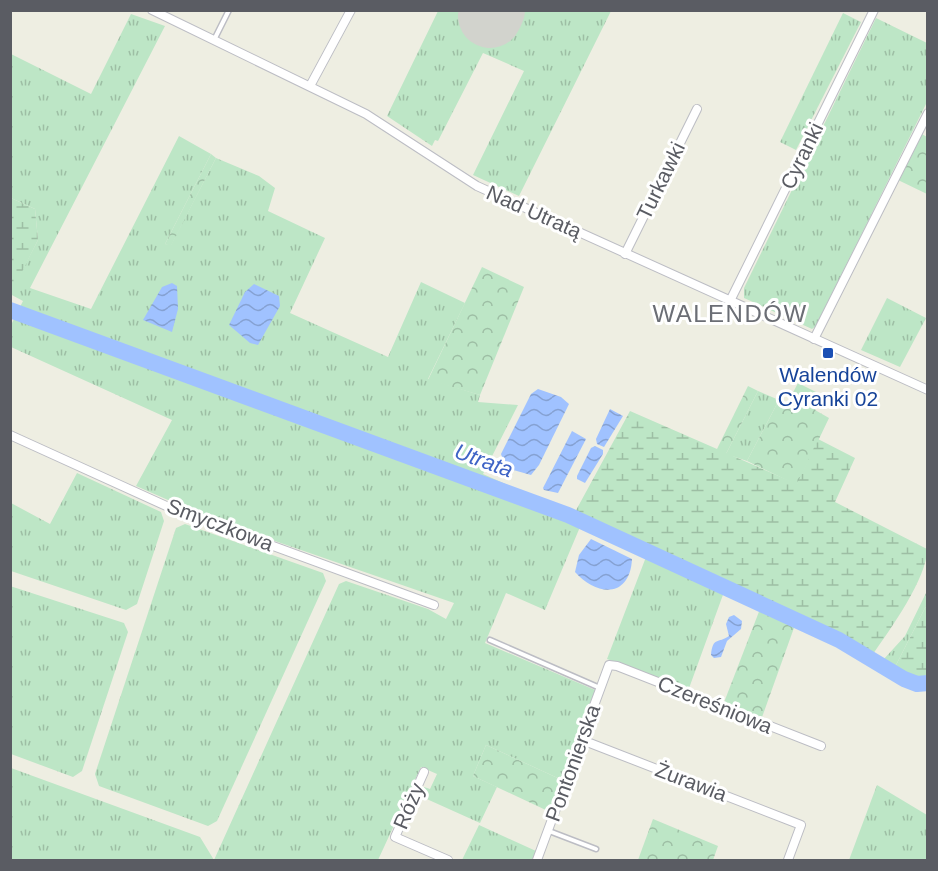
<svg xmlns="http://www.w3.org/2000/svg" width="938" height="871" viewBox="0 0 938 871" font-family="Arial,sans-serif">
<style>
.grass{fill:url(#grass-tufts)}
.forest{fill:url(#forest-crowns)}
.wetland{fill:url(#wetland-marsh)}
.water{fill:url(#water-waves)}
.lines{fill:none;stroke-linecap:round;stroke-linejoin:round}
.river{stroke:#a0c2ff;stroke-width:16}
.runway{stroke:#d2d3cd;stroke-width:64}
.service-casing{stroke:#bcbdc4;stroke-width:7}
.minor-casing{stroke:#bcbdc4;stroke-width:10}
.service{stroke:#fff;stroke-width:4}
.minor{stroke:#fff;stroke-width:8}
.transit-dot{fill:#1a4fb4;stroke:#fff;stroke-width:2}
.labels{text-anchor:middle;stroke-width:6;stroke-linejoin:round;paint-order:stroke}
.street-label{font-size:21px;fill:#5a5c63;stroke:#fff}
.transit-label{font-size:21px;fill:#164399;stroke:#fff}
.water-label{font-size:22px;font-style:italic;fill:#3f64c6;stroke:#fff}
.quarter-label{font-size:24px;letter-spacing:1.5px;fill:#6b6e75;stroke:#fff}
</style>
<defs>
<pattern id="grass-tufts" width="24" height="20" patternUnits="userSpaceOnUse" patternTransform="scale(1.5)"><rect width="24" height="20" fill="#bde6c6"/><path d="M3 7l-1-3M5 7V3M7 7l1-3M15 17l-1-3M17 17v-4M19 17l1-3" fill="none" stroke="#9dbea4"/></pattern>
<pattern id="forest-crowns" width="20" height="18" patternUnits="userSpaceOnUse" patternTransform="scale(1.5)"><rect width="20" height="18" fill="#bde6c6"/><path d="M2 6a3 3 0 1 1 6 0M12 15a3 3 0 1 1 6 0" fill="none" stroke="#9dbea4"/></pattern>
<pattern id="wetland-marsh" width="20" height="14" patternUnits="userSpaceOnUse" patternTransform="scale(1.5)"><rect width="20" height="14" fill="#bde6c6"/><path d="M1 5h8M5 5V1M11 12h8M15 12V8" fill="none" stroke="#9dbea4"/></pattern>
<pattern id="water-waves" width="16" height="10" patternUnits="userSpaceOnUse" patternTransform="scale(1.5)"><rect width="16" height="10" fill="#a0c2ff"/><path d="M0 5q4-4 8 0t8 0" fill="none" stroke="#85a1d2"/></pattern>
</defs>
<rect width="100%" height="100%" fill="#eeeee2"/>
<g class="grass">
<polygon points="438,11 611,11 519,196 473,175 524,71 483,53 438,141 435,140 432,146 387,116"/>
<polygon points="843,13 861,22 796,150 780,142"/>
<polygon points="131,14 165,26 30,288 91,309 179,136 211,154 165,244 171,245 216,158 259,176 275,188 268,211 325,238 290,313 388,357 421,282 465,303 428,379 480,395 478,402 518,405 483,474 725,582 851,641 883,660 905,636 927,591 927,604 895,667 914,679 927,679 927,689 909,687 830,641 724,592 688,691 607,659 646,557 580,527 545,610 506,593 485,643 595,690 562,780 486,745 473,776 497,787 480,823 420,796 424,787 430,789 437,774 421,767 378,860 11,860 11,768 200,837 214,860 339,584 346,581 428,609 446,619 454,603 214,520 136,486 172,420 11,347 11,325 23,301 10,294 38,240 35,209 11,198 11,54 91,94"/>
<polygon points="876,18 927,43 927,102 816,326 812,329 744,298 744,288"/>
<polygon points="887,298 926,318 900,367 861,350"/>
<polygon points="758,391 779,400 747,461 726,454"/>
<polygon points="77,473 161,512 164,521 137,604 126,610 11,571 11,503 50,524"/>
<polygon points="185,524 323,573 326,581 217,821 208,826 99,786 95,774 176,528"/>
<polygon points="10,586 124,623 128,632 82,771 73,777 11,754"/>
<polygon points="877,785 927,815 927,860 849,860"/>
<polygon points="479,825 536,851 532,860 462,860"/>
</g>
<g class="forest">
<polygon points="920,133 927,137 927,194 898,180"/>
<polygon points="211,154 216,158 171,246 165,244"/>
<polygon points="482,267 524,287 480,395 428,380"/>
<polygon points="798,383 822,395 815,410 829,418 797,485 747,461 779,400 787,404"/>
<polygon points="748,386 758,391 726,454 716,451"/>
<polygon points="760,609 795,625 761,720 723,705"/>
<polygon points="486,745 562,780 550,812 473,776"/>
<polygon points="653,819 718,846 713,860 638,860"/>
</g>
<g class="wetland">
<polygon points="11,198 35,209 38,240 11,294"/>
<path d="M630,411L797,484L818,439L855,458L835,502L927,549C928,577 890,630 873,654L725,582L574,514Z"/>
<polygon points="927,604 927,679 914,679 895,667"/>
</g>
<g class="water">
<polygon points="172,283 177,286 178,309 172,332 143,320 162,287"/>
<polygon points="254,284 279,296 280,306 258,345 250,343 229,325 245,292"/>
<polygon points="538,389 561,397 569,404 539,465 531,475 506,468 501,454 531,394"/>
<polygon points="610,409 623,416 604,447 597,444 596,439"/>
<polygon points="572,431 586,439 558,493 544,490 543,488"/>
<polygon points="595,446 603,450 603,454 585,483 577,479 577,476 591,448"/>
<path d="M591,539L632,559C630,598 597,597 575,572L579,555Z"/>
<path d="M734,615L742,621L741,629L727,641L721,657L714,658L711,655C713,636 718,644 729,636L726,624L729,617Z"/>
</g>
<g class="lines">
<polyline class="river" points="10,310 568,515 839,640 904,679 917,684 928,683"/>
<polyline class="runway" points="490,16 493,10"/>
<defs>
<g id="service">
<polyline points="214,40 229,10"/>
<polyline points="490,640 600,688"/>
<polyline points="549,831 596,849"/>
</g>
<g id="minor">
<polyline points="152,10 366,114 477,186 928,390"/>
<polyline points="310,86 351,10"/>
<polyline points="625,254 697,109"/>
<polyline points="730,301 874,10"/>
<polyline points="814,339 928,113"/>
<polyline points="10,435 175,510 434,605"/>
<polyline points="582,740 801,825 788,860"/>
<polyline points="424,772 395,837 448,860"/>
<polyline points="537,860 609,665 617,666 821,746"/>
</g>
</defs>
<use href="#service" class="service-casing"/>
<use href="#minor" class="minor-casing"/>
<use href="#service" class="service"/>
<use href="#minor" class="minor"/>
</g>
<rect class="transit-dot" x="822" y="347" width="12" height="12" rx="3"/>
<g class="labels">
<g class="street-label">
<text transform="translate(802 156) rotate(-64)" y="7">Cyranki</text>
<text transform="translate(661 181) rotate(-64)" y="7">Turkawki</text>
<text transform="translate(534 212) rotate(24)" y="7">Nad Utratą</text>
<text transform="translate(220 525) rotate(21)" y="7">Smyczkowa</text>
<text transform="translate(715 705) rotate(22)" y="7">Czereśniowa</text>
<text transform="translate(573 763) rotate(-70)" y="7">Pontonierska</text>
<text transform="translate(691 782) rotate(21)" y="7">Żurawia</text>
<text transform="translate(409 806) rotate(-67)" y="7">Róży</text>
</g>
<g class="transit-label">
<text x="828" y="382">Walendów<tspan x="828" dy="24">Cyranki 02</tspan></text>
</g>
<g class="water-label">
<text transform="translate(484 460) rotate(20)" y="8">Utrata</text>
</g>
<g class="quarter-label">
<text x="730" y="322">WALENDÓW</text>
</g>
</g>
<rect width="938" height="871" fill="none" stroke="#5a5c63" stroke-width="24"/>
</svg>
